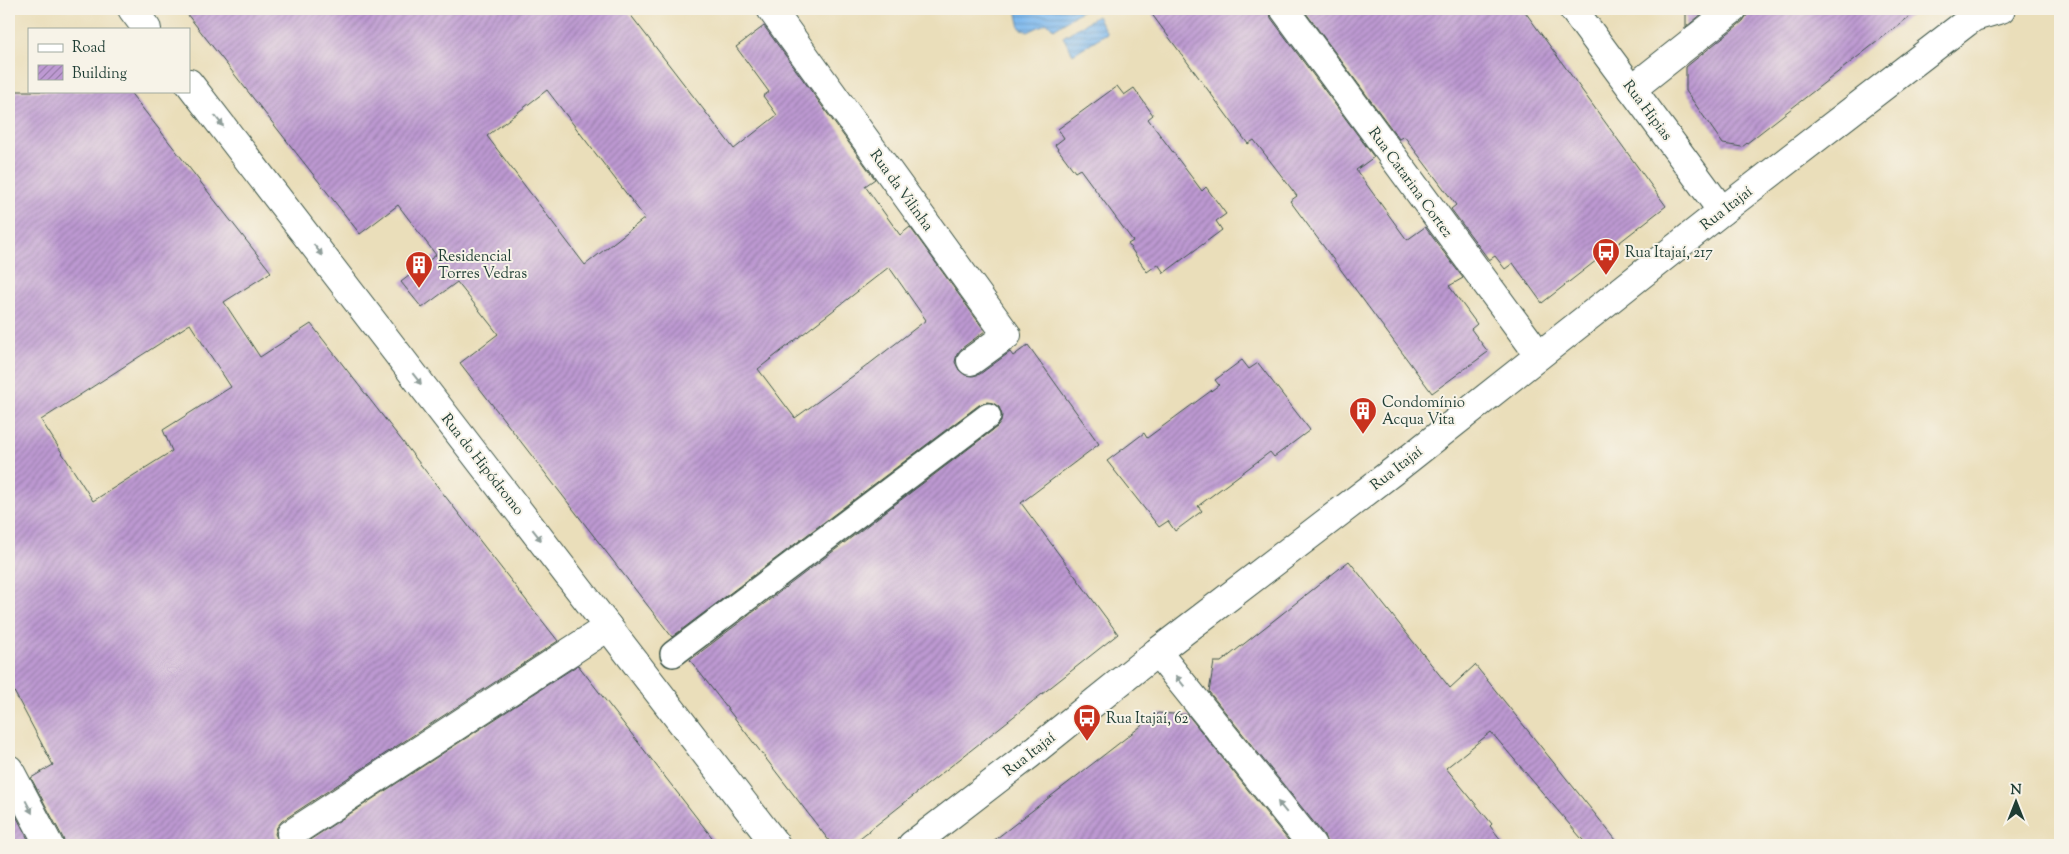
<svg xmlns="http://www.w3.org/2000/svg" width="2069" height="854" viewBox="0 0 2069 854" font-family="'Sorts Mill Goudy',serif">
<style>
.water{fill:url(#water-rules);stroke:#4e7a91}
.building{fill:url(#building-hatch);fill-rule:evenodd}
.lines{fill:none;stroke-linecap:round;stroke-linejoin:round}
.pedestrian-casing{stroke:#3d5548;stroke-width:28}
.minor-casing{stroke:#3d5548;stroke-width:30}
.pedestrian{stroke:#fff;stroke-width:25}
.minor{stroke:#fff;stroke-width:28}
.oneway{fill:#8f9e9a}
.labels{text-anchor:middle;stroke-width:4;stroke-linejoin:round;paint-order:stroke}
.street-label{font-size:15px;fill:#1f3d34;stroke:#f7f3e8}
.poi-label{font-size:15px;fill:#1f3d34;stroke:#f7f3e8;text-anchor:start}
</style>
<defs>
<pattern id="water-rules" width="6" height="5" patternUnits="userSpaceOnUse" patternTransform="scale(1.25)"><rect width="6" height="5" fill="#7cb8ee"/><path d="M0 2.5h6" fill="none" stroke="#6597c2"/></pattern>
<pattern id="building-hatch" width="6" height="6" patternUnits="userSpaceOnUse" patternTransform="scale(1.25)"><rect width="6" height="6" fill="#bd99d2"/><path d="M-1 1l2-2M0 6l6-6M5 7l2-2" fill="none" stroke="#997eab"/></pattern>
</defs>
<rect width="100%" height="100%" fill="#f7f3e8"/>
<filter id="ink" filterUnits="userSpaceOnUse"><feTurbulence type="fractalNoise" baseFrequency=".02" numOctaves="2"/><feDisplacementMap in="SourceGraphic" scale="10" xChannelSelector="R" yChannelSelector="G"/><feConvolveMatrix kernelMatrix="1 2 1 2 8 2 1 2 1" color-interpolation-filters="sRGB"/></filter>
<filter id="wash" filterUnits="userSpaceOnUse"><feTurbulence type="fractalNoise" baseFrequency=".0096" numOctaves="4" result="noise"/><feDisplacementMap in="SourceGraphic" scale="20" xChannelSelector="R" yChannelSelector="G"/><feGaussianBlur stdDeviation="1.12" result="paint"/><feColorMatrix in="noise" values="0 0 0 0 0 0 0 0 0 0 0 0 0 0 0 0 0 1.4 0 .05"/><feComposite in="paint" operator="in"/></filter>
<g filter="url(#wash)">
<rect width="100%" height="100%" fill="#eadeba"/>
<g class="water">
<polygon points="1019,9 1084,9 1054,29 1047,23 1028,32 1020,28 1017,14"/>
<polygon points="1097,16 1107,33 1073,54 1063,37"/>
</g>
<g id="blocks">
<g class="building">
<path d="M183,9H626L734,149L777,115L763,96L769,92L736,47L764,26L875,179L865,186L900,235L910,227L985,331L962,348L957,354L955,362L959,370L965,375L973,376L980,374L1010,352L1013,356L1028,345L1099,444L1021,503L1118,634L851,845L830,842L690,660L997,427L1001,422L1002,415L999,407L993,403L987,402L979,405L672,637L460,363L498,334L457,282L422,308L401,282L436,255L398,205L360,234ZM547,90L645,218L585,265L487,136ZM889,267L926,320L864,368L795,418L758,369Z"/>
<polygon points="1148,9 1269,9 1271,18 1374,157 1356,170 1407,240 1425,227 1463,278 1449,286 1477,324 1471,329 1488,352 1432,393 1290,201 1297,196 1254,140 1248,144"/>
<polygon points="1303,9 1523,9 1666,206 1542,303 1513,263 1505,269 1495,256 1489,260 1451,209 1456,205 1404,136 1399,139"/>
<polygon points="1686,9 1708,9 1686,27"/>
<polygon points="1748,9 1919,9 1742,147 1723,144 1686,91 1686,67 1743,21 1747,15"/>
<polygon points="1117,86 1124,95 1134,88 1153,115 1148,119 1202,191 1206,187 1226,214 1216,221 1222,230 1164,273 1158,264 1147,272 1128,244 1133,241 1080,169 1075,172 1055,145 1064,138 1058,129"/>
<path d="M9,91H129L271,272L224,302L260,357L311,324L558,641L282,821L277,827L275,834L281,845H65L63,838L31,778L53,765L9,682ZM190,324L231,387L163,430L172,451L93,501L41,420Z"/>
<polygon points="1242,360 1249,369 1258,363 1310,430 1274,457 1270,452 1198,506 1202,511 1175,531 1168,521 1159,527 1107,461 1144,433 1147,438 1219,385 1215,380"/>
<polygon points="1349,561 1450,688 1475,665 1620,845 1587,845 1491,732 1446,768 1492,824 1490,826 1505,845 1327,845 1324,835 1209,692 1214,662 1221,662"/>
<polygon points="578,665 718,845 302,845"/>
<polygon points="1158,713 1188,715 1292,845 988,845"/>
<polygon points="9,802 31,845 9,845"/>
</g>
</g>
</g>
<g filter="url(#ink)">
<use href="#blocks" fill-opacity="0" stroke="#3d5548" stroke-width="1"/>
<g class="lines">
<defs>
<polyline id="pedestrian" points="673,654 988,416"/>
<g id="minor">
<polyline points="132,9 147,29"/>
<polyline points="771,9 1007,335 971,361"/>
<polyline points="1284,9 1539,355"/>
<polyline points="1573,9 1722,211"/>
<polyline points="189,83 776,845"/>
<polyline points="1632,89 1733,9"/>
<polyline points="1157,652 1312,845"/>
<polyline points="9,769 49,845"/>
<polyline points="291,834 608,627"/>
<polyline points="912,845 1029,755 1157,652 1396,469 1722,211 1967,22 1974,17 2001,9"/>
</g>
</defs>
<use href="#pedestrian" class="pedestrian-casing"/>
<use href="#minor" class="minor-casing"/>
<use href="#pedestrian" class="pedestrian"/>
<use href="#minor" class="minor"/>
</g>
<defs><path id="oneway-solid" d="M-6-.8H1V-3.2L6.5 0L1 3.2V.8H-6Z" transform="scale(1.25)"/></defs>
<g class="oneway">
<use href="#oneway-solid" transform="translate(219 121) rotate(52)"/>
<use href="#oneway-solid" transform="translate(318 250) rotate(52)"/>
<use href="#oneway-solid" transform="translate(417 379) rotate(52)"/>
<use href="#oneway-solid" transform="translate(537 535) rotate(52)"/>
<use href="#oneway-solid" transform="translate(1180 681) rotate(-129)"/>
<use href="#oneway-solid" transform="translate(29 807) rotate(62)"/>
<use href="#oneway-solid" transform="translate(1282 807) rotate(-129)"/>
</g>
</g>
<defs>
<symbol id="bus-pin" viewBox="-11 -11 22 30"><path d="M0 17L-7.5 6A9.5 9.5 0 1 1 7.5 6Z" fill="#c8321e" stroke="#f7f3e8"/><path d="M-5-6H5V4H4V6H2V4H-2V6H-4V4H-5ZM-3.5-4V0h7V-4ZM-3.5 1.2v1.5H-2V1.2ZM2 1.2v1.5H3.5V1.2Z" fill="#fff"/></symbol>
<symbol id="building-pin" viewBox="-11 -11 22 30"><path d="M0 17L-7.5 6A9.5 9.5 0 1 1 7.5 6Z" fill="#c8321e" stroke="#f7f3e8"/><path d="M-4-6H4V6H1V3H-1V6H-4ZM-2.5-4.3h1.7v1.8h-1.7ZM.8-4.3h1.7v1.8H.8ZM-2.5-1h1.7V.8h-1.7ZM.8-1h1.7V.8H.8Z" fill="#fff"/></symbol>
</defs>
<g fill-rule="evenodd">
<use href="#bus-pin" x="1590" y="236" width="32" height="43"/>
<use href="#building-pin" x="403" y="249" width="32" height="43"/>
<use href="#building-pin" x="1347" y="395" width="32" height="43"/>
<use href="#bus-pin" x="1071" y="702" width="32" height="43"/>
</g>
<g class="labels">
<g class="street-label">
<text transform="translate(1648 110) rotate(53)" y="5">Rua Hipias</text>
<text transform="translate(1411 182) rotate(54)" y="5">Rua Catarina Cortez</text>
<text transform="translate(902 190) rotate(54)" y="5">Rua da Vilinha</text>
<text transform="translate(1726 208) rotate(-38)" y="5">Rua Itajaí</text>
<text transform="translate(483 464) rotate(52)" y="5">Rua do Hipódromo</text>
<text transform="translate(1396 468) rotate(-38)" y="5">Rua Itajaí</text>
<text transform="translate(1029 754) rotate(-38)" y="5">Rua Itajaí</text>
</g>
<g class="poi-label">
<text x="1625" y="257">Rua Itajaí, 217</text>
<text x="438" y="261">Residencial<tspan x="438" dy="17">Torres Vedras</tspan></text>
<text x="1382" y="407">Condomínio<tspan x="1382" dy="17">Acqua Vita</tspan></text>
<text x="1106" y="723">Rua Itajaí, 62</text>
</g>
</g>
<rect width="2069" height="854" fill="none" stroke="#f7f3e8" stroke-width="30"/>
<rect x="28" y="28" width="162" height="65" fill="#f7f3e8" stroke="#a1aaa0"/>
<rect x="38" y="44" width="25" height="8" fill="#ffffff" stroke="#a1aaa0"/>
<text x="72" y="52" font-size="15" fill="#1f3d34">Road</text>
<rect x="38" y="65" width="25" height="15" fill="url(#building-hatch)" stroke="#a1aaa0"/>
<text x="72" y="78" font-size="15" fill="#1f3d34">Building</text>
<g transform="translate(2016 802)" stroke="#f7f3e8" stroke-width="4" paint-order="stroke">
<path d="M0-4L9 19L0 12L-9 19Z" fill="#1f3d34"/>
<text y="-8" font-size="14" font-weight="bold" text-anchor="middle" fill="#1f3d34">N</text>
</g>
</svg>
